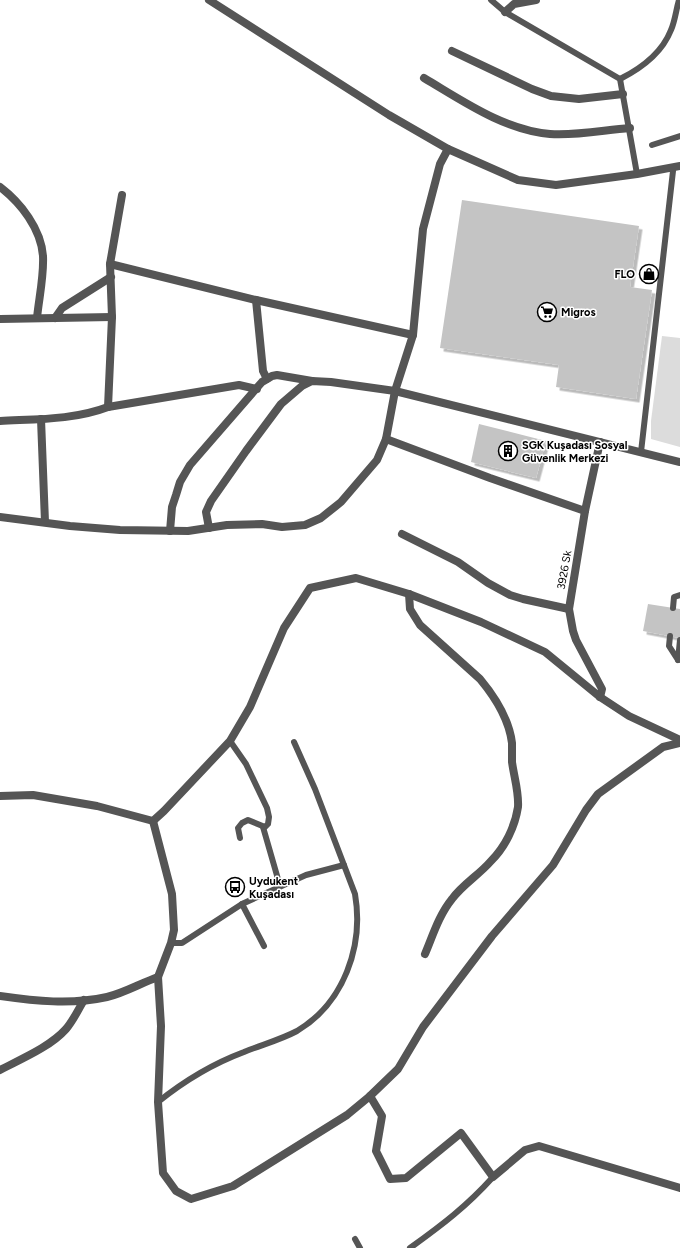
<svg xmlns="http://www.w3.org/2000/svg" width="680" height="1248" viewBox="0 0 680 1248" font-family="Figtree,sans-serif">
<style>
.green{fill:#dcdcdc}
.building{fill:#c4c4c4;filter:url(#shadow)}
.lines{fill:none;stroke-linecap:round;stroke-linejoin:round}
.service{stroke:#555;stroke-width:6}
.minor{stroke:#555;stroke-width:8}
.labels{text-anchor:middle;stroke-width:3;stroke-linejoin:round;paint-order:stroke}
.poi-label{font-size:11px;font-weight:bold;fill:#000;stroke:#fff;text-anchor:start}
.street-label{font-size:11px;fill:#000;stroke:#fff}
</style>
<defs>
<filter id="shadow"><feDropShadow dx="3.5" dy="3.5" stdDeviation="0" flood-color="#0004"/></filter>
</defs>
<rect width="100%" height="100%" fill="#fff"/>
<polygon class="green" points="662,336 680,338 680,447 651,439 651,421"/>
<g class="building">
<polygon points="462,200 639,226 630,287 652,290 636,399 556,387 559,365 440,348"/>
<polygon points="479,424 546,441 536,478 471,462"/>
<polygon points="648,604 680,609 680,638 643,631"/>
</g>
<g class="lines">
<g class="service">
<polyline points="491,0 505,12 620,79 637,174"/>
<path d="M620,79C642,68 662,53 671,30C675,21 676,10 679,0"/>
<polyline points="652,145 680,136"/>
<polyline points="641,452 673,171"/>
<polyline points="673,608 674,597 680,595"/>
<polyline points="670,636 669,646 678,660"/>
<polyline points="678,660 680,640"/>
<polyline points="230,741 246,764 267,808 269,817 268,824 265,827 248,820 242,823 238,828 240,838"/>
<polyline points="263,827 280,886"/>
<polyline points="242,904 264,946"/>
<polyline points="171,943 182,943 242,904 306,875 344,865"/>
<path d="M158,1102C184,1081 212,1064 244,1052C261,1045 280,1040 297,1031C344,1003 364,946 355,894L315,789L294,742"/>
<polyline points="355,1239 360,1248"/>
<path d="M410,1248C442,1225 467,1206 493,1177"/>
</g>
<g class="minor">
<polyline points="209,0 389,115 448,149"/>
<polyline points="505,12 514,4 536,0"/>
<polyline points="452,51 532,89 551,96 579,99 623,94"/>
<path d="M424,78C463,101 504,130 550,134C576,136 604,130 630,128"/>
<path d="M0,187C21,203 41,229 43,256C44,276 39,298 37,318"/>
<polyline points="110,264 256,300 413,335"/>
<polyline points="256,300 263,371 267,379"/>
<polyline points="55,318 62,308 111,277"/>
<polyline points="0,319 112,317"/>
<polyline points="108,407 112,317 110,264 122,195"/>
<polyline points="41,419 45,522"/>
<path d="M0,421C36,419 74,420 108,407L239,385L257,389"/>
<polyline points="386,439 490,478 585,511"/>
<polyline points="600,442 585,511 569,609 573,631 576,640 602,689 600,697"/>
<polyline points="0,517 70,526 120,530 188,531 227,525 262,524 282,527 305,525 321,518 341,502 377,460 386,439 395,391 413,335 423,229 440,164 448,149 518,180 556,185 637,174 680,166"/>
<polyline points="209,528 206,512 211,501 246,451 281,404 302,386 312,381 331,382 395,391 680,462"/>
<polyline points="170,531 172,507 176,495 180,482 190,465 262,382 272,376 277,375 312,381"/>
<polyline points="402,534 458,562 488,583 510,595 523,599 569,609"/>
<path d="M409,594L410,609L420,625L480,679C495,697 509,719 512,743C512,750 512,756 512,762C514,777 519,792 518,807C515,827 505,847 491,861C479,875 463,884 452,899C439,915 433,935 425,954"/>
<polyline points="0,796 33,795 97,806 153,821"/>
<polyline points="153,821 172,894 174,930 171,943 158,977 161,1026 158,1102 163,1173 176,1191 191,1199 233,1186 347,1115 370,1096 398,1069 423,1027 492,936 553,865 586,810 598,794 663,747 680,743"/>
<polyline points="153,821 164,811 230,741 250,707 284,628 310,588 356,578 409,594 481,622 545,652 600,697 629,716 680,740"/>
<path d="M0,996C35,1001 71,1005 107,997C124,993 141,983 158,977"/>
<path d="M0,1070C21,1059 50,1047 66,1029C73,1021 78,1010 84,1000"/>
<polyline points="370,1096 382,1116 376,1151 390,1179 406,1178 461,1133 493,1177 525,1150 539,1146 680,1188"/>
</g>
</g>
<defs>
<symbol id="shop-ring" viewBox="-11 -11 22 22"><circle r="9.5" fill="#fff" stroke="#000" stroke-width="1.5"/><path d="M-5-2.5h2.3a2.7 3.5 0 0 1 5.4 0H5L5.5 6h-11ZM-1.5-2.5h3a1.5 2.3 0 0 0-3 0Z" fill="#000"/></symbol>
<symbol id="supermarket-ring" viewBox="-11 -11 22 22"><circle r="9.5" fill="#fff" stroke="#000" stroke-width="1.5"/><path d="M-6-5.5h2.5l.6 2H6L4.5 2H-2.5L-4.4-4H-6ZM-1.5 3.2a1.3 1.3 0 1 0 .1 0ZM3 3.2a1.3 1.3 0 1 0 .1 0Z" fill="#000"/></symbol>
<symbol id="building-ring" viewBox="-11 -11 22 22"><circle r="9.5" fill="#fff" stroke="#000" stroke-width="1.5"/><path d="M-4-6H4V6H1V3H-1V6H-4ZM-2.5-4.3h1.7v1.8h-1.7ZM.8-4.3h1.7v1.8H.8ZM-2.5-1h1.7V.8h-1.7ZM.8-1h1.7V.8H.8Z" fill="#000"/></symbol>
<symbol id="bus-ring" viewBox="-11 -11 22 22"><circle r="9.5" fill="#fff" stroke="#000" stroke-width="1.5"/><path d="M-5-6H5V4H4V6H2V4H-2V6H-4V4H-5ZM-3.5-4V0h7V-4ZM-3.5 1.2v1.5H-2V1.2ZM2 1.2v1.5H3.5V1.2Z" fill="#000"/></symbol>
</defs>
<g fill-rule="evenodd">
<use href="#shop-ring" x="638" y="263" width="22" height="22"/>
<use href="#supermarket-ring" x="536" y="301" width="22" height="22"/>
<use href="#building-ring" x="497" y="440" width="22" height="22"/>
<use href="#bus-ring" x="224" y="876" width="22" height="22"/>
</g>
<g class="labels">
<g class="poi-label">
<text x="635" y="278" text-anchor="end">FLO</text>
<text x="561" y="316">Migros</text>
<text x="522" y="449">SGK Kuşadası Sosyal<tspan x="522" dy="13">Güvenlik Merkezi</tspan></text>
<text x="249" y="885">Uydukent<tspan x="249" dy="13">Kuşadası</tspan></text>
</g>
<g class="street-label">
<text transform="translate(564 570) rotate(-80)" y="4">3926 Sk</text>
</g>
</g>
</svg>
